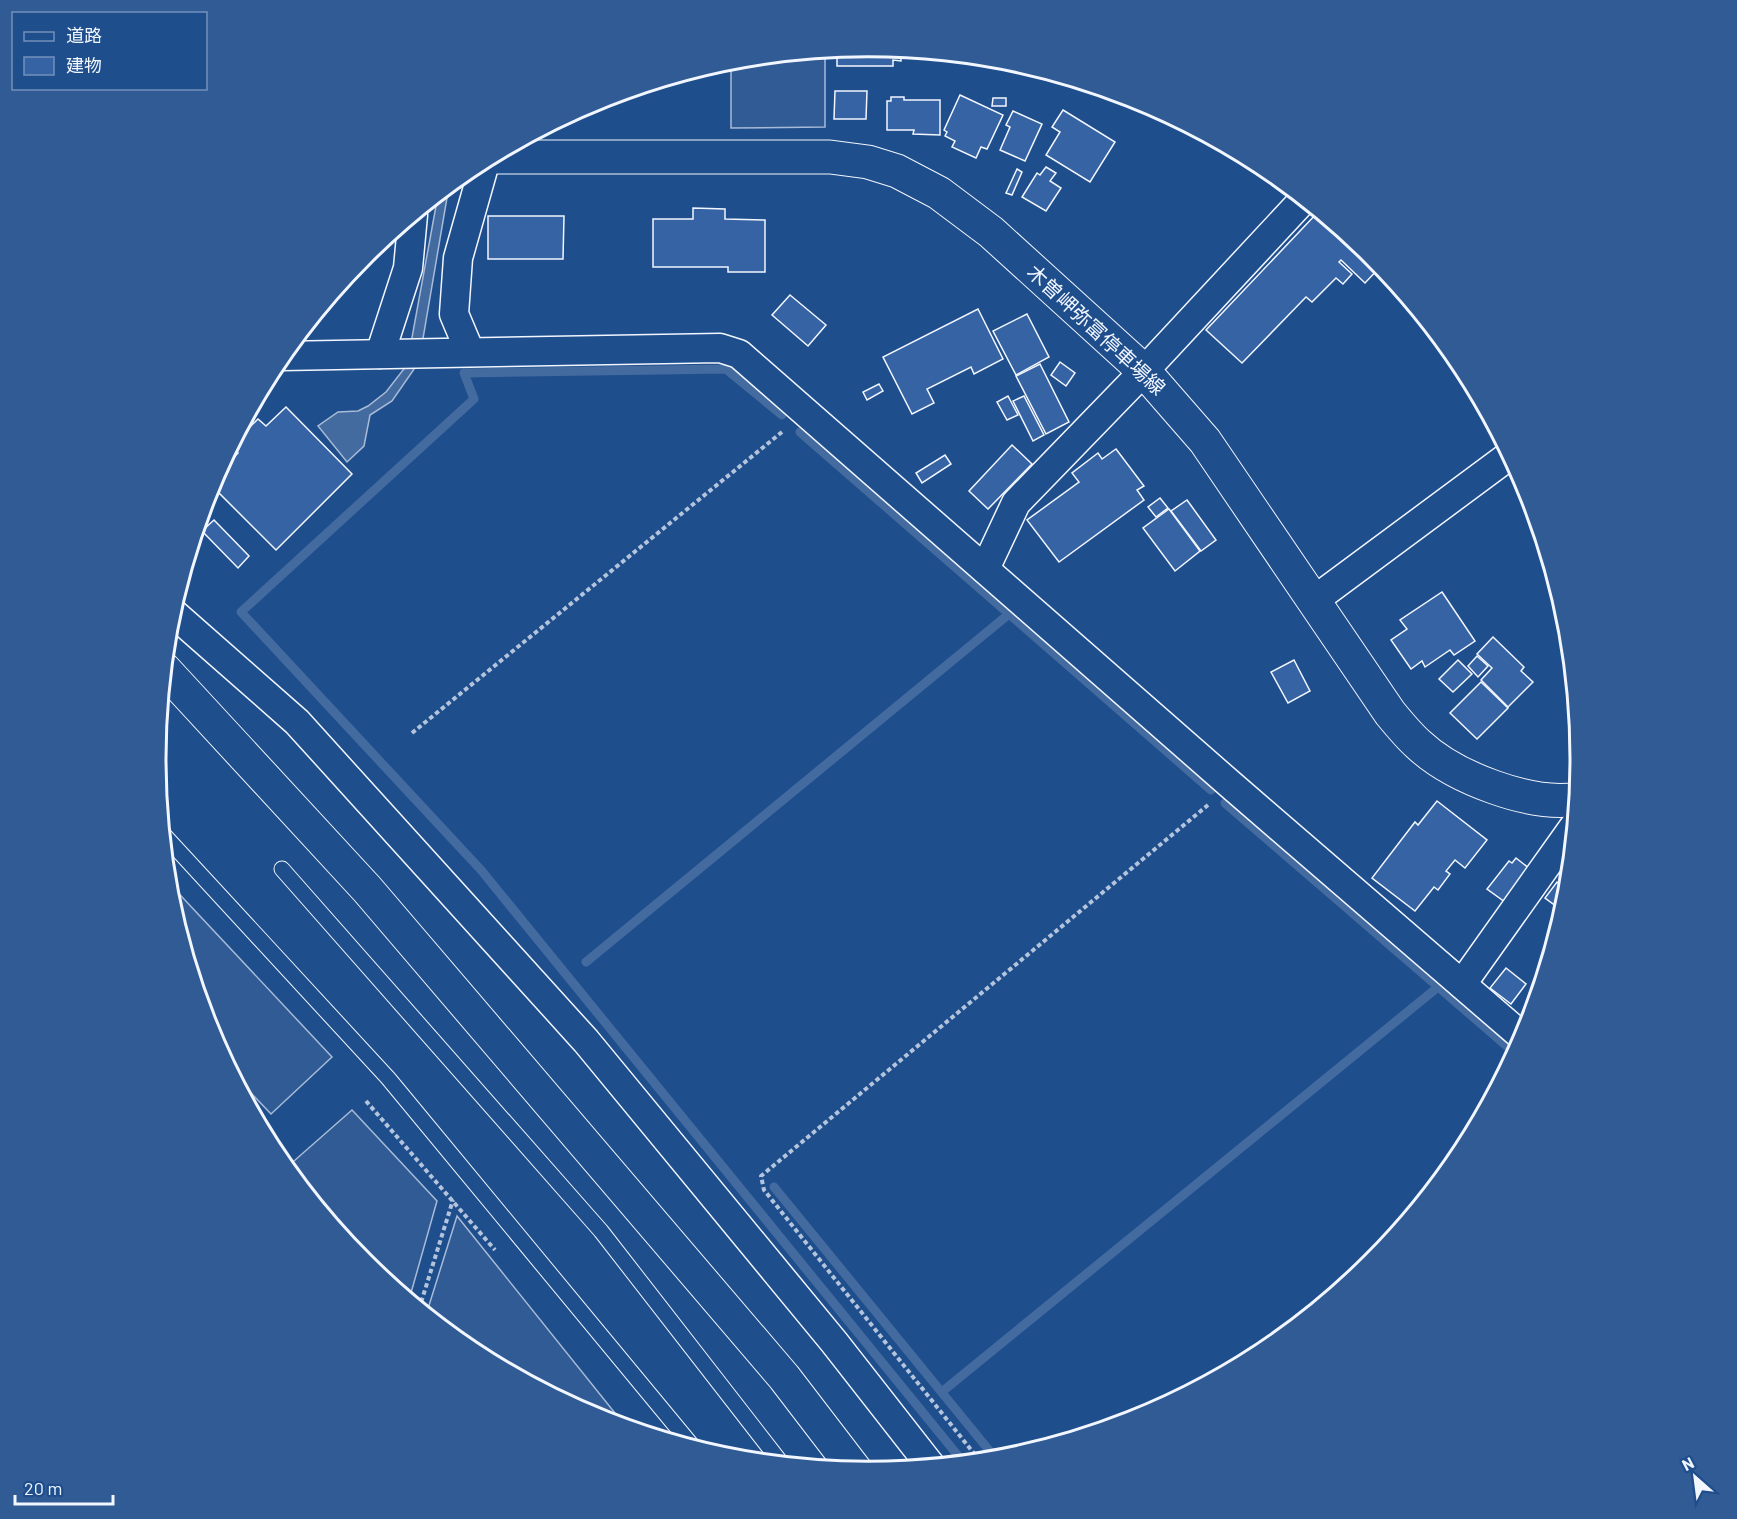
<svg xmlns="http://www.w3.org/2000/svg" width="1737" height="1519" viewBox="0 0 1737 1519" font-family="Barlow,'Noto Sans JP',sans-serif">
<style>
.built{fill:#305b95;stroke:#a8bbd7;stroke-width:1.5}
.water{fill:#446ba0;stroke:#a8bbd7;stroke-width:1.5}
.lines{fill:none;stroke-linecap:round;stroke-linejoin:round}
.stream{stroke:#446ba0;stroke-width:9}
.building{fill:#3563a3;stroke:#f2f6ff;stroke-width:1.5}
.lane-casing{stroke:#f2f6ff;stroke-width:17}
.street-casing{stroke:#f2f6ff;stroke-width:31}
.secondary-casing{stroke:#f2f6ff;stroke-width:35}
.path{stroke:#b3c4dc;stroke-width:4;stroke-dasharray:4.5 3;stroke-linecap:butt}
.lane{stroke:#1f4e8c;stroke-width:15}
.street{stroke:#1f4e8c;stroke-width:28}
.secondary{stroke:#1f4e8c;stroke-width:33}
.labels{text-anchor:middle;stroke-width:4.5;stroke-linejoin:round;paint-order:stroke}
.street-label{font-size:20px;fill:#f2f6ff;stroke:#1f4e8c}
.rim{fill:none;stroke:#f2f6ff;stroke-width:3}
</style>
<rect width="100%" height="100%" fill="#1f4e8c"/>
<g class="built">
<polygon points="825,51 825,127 731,128 731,60"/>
<polygon points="168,882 332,1057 271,1114 230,1071 210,1032 169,898"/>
<polygon points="352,1110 437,1201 409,1300 364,1263 286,1168"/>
<polygon points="457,1216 627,1428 595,1418 472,1352 426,1315"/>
</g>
<polygon class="water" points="449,186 419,362 392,401 370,415 364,446 347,462 318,426 338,412 358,411 368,406 386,392 407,365 438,195"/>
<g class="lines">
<g class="stream">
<polyline points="782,415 726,369 464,373 474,399 241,612 481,870 964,1463"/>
<polyline points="800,432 1211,790"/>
<polyline points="1225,803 1516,1054"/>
<polyline points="586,962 1009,614"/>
<polyline points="774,1187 997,1460"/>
<polyline points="943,1391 1438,987"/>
</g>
</g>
<g class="building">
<polygon points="869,47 901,50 901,61 893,60 893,66 837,66 837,50"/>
<polygon points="835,91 867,91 866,119 834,119"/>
<polygon points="960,95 1003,115 987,149 981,147 976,158 952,147 955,141 945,136 947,132 944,130"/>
<polygon points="891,97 904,97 904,100 940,100 940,135 913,134 914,130 887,130 887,101 891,101"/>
<polygon points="993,98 1006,98 1006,106 992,106"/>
<polygon points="1063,110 1115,142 1090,182 1046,155 1060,132 1052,127"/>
<polygon points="1013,111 1042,124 1025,161 1000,150 1010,127 1006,125"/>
<polygon points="1046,167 1056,173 1050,181 1061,188 1046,211 1022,197 1037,173 1040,175"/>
<polygon points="1017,169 1022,172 1012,195 1006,193"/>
<polygon points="693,208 725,209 725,219 765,220 765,272 728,272 728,267 653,267 653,219 693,219"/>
<polygon points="1319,211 1373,256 1381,266 1365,283 1341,260 1339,262 1352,274 1343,284 1336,278 1312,302 1306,297 1242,363 1206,330"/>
<polygon points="488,216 564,216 563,259 488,259"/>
<polygon points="790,295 826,325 808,346 772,315"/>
<polygon points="978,309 1003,359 974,374 971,367 927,389 934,403 912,414 883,357"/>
<polygon points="1027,314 1049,357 1016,375 993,331"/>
<polygon points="1060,362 1075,373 1066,386 1051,375"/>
<polygon points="1040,364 1069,422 1046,434 1016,376"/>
<polygon points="879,384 883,391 867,400 863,392"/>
<polygon points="1008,396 1018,415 1007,420 997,402"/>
<polygon points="1024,396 1044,435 1033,441 1013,401"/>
<polygon points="286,407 352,474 276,550 211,485 215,476 238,453 231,446 233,443 258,419 266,426"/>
<polygon points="1012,445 1032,464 988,509 969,491"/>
<polygon points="1116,449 1144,486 1137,490 1144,500 1059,562 1027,520 1079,482 1072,473 1098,453 1102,459"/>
<polygon points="945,455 951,464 922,483 916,473"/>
<polygon points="1160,498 1168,508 1156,517 1148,507"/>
<polygon points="1187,500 1216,540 1201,551 1171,511"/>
<polygon points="1169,509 1200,551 1175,571 1143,528"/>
<polygon points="214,520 249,556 238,568 202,531"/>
<polygon points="1442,592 1475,641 1454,655 1450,650 1425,667 1422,661 1411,669 1391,640 1407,629 1400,620"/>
<polygon points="1493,637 1524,667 1521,671 1533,682 1508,707 1481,680 1492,668 1477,654"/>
<polygon points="1477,656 1488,666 1478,677 1468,666"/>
<polygon points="1294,660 1310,691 1288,703 1271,672"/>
<polygon points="1458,660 1472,674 1453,692 1439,679"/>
<polygon points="1481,682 1508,708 1477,739 1450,713"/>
<polygon points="1437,801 1487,840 1465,868 1455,860 1446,871 1450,874 1438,890 1434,887 1415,911 1372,878 1415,822 1418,825"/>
<polygon points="1516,858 1530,869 1505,902 1487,889 1509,861 1512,863"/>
<polygon points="1557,882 1569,891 1564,912 1545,898"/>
<polygon points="1506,968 1526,984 1511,1004 1490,988"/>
</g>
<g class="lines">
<defs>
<g id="lane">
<polyline points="163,834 388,1078 694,1448"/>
<polyline points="282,869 601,1231 782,1464"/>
</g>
<g id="street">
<polyline points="470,352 454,314 458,258 486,159"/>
<polyline points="380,354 408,268 413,215"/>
<polyline points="282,356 720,348 739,354 1231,785 1524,1038"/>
<polyline points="985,569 1016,503 1144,371 1304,199"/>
<polyline points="1313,601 1510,455"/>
<polyline points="172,612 297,722 586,1041 834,1342 931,1466"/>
<polyline points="1462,984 1575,825"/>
</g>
<g id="secondary">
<path d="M491,157H830L868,162L897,171L939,193L991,232L1144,371L1205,441L1390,713C1399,724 1408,735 1418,744C1453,777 1530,807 1578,799"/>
<polyline points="164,669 367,889 784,1377 856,1471"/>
</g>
</defs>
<use href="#lane" class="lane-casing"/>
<use href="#street" class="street-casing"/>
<use href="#secondary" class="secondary-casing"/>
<g class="path">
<polyline points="412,733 782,432"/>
<polyline points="366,1101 495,1250"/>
<polyline points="419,1309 453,1200"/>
<polyline points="980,1461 764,1190 761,1176 1208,805"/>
</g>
<use href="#lane" class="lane"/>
<use href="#street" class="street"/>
<use href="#secondary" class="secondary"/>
</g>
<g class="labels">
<g class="street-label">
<text transform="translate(1096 330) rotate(43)" y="7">木曽岬弥富停車場線</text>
</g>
</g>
<path d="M0 0H1737V1519H0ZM166 759a702 702 0 1 1 1404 0a702 702 0 1 1-1404 0Z" fill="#305b95" fill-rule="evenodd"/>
<path class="rim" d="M166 759a702 702 0 1 1 1404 0a702 702 0 1 1-1404 0Z"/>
<rect x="12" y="12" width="195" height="78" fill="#1f4e8c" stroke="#7391ba" stroke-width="1.5"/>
<rect x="24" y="32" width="30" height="9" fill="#1f4e8c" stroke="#7391ba" stroke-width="1.5"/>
<text x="66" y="42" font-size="18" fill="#f2f6ff">道路</text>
<rect x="24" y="57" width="30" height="18" fill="#3563a3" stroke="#7391ba" stroke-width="1.5"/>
<text x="66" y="72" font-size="18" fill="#f2f6ff">建物</text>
<g transform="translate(1695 1477) rotate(332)" stroke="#1f4e8c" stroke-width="4.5" paint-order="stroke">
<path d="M0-4.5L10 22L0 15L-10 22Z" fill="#f2f6ff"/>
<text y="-9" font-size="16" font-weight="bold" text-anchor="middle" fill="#f2f6ff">N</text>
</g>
<path d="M15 1495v9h98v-9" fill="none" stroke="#f2f6ff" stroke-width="3"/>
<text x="24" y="1495" font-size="18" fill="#f2f6ff" stroke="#1f4e8c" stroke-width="4.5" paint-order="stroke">20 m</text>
</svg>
